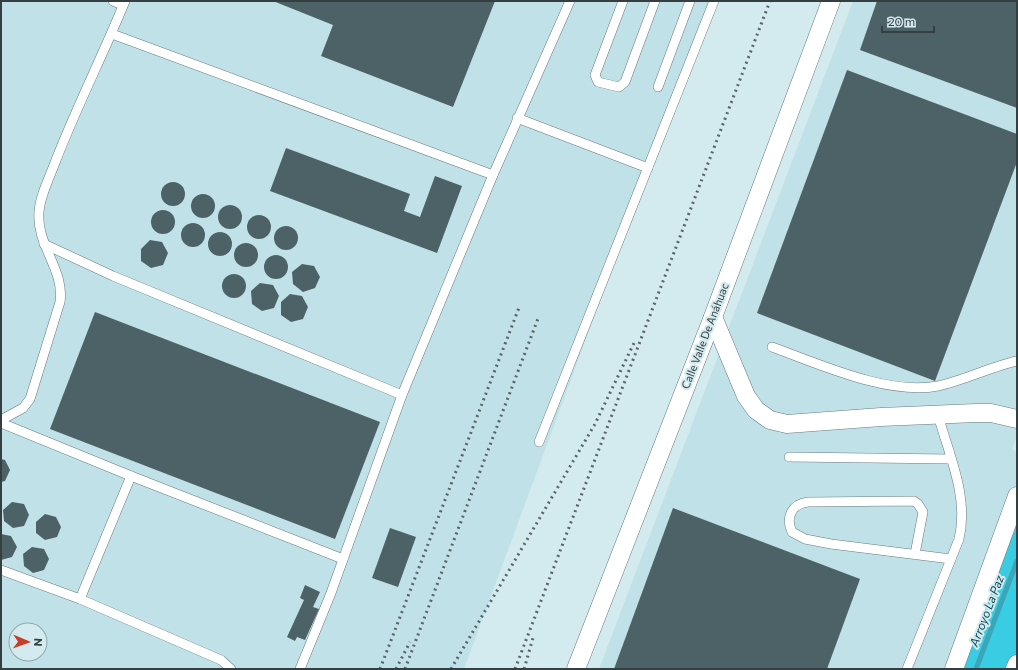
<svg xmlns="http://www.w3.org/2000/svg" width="1018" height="670" viewBox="0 0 1018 670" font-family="Commissioner,sans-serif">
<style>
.built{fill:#c0e1e7;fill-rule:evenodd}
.green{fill:#3acce3}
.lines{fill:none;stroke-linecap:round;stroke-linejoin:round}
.stream{stroke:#3ba6b7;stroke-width:5}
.building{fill:#4d6266}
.service-casing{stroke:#677c80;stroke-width:10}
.minor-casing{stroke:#677c80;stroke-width:19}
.service{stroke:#fff;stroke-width:9}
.minor{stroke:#fff;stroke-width:18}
.rail{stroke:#596568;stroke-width:3;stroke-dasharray:2 4;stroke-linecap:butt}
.labels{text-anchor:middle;stroke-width:4;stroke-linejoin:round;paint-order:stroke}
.street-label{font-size:11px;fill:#353e40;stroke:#d3ebef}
.water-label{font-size:12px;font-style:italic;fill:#0f4d56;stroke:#d3ebef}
</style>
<rect width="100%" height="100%" fill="#d3ebef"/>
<g class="built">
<path d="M1,1H711L464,669H1ZM16,630H40V654H16Z"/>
<polygon points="853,1 1017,1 1017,436 1012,449 1017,452 1017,669 599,669"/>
</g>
<polygon class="green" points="1017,496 1017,664 1015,669 954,669"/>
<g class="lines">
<polyline class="stream" points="976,669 1017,561"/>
</g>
<g class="building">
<polygon points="273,1 495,1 453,107 321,56 333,25"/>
<polygon points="877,1 1017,1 1017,108 860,50"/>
<polygon points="847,70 1017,134 1017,162 935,381 757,313"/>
<polygon points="286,148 410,194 404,211 420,217 435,176 462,186 437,253 270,191"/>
<circle cx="173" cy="194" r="12"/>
<circle cx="203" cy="206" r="12"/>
<circle cx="230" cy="217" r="12"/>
<circle cx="163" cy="222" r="12"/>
<circle cx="259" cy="227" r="12"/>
<circle cx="193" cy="235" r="12"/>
<circle cx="286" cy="238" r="12"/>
<circle cx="220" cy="244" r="12"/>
<polygon points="150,240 162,242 168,253 163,265 151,268 141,261 141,249"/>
<circle cx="246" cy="255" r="12"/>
<circle cx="276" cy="267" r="12"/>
<polygon points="302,264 314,266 320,277 315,288 303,292 293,284 292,272"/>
<circle cx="234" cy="286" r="12"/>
<polygon points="260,283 273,285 279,296 274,308 262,311 252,304 251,291"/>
<polygon points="290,294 302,296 308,307 303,319 291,322 281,315 281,302"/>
<polygon points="95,312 380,422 335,539 50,429"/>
<polygon points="1,459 5,460 10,470 5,481 1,482"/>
<polygon points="12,502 24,504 29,515 24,526 13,528 4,521 3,510"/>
<polygon points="673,508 860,579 827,669 614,669"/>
<polygon points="45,514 56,517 61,527 57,537 45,540 36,533 36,522"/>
<polygon points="390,528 416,537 398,587 372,578"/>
<polygon points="1,534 11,536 17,547 12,557 1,560"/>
<polygon points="32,547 44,549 49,559 44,570 33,573 24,566 23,554"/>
<polygon points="305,585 320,592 313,607 319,609 305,640 297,637 295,641 287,637 304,600 300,598"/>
</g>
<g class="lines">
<defs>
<g id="service">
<polyline points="113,1 123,5"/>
<polyline points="623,1 595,75 598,82 619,87 625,82 655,1"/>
<polyline points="112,34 493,175"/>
<polyline points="658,87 690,1"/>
<polyline points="517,118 648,168"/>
<polyline points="44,244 113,276 402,395"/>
<path d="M772,347C819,364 889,396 938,386C965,380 990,367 1017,361"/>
<path d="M1,420L23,408L30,399L60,302C65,270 36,245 39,212C40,195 50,177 56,160C77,106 103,55 125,1"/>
<polyline points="1,423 131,476 343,559"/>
<polyline points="539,442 714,1"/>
<polyline points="789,457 950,459"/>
<path d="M915,554L923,512L918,504L914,501L808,502C792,504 785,517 792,532L805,539L831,544L951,559"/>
<polyline points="1,570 80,599 221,660 231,669"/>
<polyline points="80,599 131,476"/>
<polyline points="300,669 331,593 402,395 493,175 570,1"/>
<path d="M907,669L959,539C969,497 949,455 938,415"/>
</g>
<g id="minor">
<polyline points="713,317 746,396 756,410 770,420 787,424 881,417 976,413 991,413 1017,419"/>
<polyline points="576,669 713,317 831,1"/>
<polyline points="954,669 1017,496"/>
<polyline points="1015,669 1017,664"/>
</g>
</defs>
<use href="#service" class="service-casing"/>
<use href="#minor" class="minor-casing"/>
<use href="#service" class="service"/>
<use href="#minor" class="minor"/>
<g class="rail">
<polyline points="380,669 520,305"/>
<polyline points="396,669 410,642"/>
<polyline points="405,669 539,316"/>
<polyline points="451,669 595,424 635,341"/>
<polyline points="515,669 770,1"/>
<polyline points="524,669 533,638"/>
</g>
</g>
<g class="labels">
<g class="street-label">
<text transform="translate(705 336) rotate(-69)" y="4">Calle Valle De Anáhuac</text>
</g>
<g class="water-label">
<text transform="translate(987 611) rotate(-69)" y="4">Arroyo La Paz</text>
</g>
</g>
<rect width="1018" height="670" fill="none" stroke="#353e40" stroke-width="4"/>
<g transform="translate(28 642) rotate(92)"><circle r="19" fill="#d3ebef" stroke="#94a6a9"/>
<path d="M0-3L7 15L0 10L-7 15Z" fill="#c93d2b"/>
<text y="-6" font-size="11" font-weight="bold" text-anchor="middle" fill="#353e40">N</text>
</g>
<path d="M882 26v6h52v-6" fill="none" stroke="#353e40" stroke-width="2"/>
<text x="888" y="26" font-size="12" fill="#353e40" stroke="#d3ebef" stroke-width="3" paint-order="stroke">20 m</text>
</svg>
